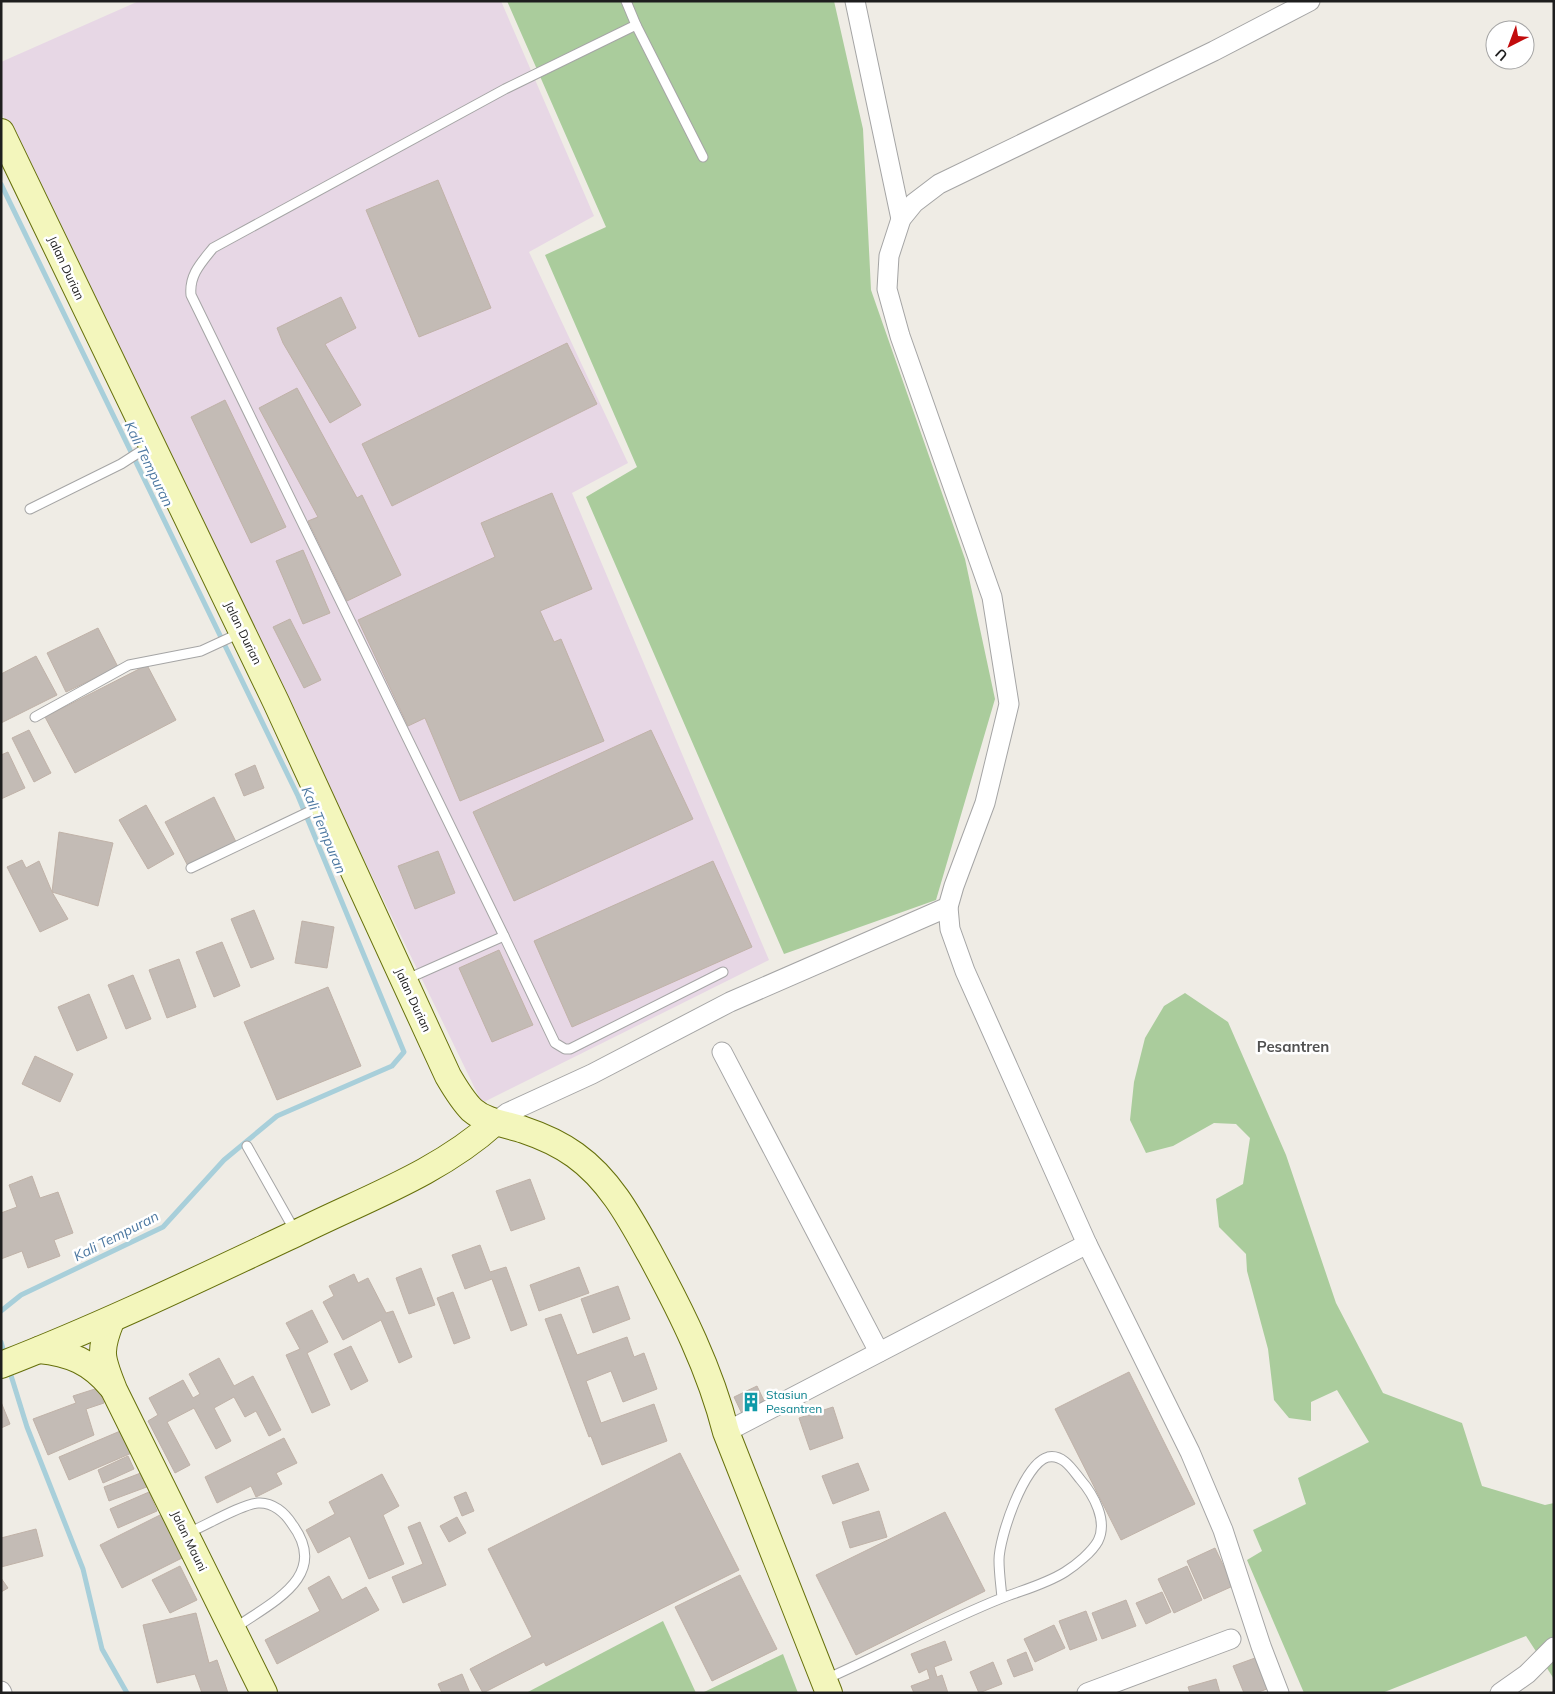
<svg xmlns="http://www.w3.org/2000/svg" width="1555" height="1694" viewBox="0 0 1555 1694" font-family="Mulish,sans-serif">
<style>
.industrial{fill:#e7d7e5}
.forest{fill:#aacc9c}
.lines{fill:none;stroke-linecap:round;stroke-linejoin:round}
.stream{stroke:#a8cfda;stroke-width:5}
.building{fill:#c3bbb5;stroke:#c0b2a8}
.lane-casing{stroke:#a5a5a5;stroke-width:11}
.street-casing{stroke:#a5a5a5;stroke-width:21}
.secondary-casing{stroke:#66700b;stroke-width:28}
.lane{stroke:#fff;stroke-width:9}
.street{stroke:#fff;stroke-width:19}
.secondary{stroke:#f3f6bc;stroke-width:26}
.labels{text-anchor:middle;stroke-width:5;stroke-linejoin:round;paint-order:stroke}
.street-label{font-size:12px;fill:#1e1e1e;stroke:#fff}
.culture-label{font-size:12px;fill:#0d838f;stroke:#fff;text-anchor:start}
.water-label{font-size:14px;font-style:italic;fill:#4d78a1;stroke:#fff}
.quarter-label{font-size:15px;font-weight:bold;fill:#515151;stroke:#fff}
</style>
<rect width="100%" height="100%" fill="#efece5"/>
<polygon class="industrial" points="139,1 501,1 594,216 529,252 628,463 572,493 769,960 482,1103 1,111 1,62"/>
<g class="forest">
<polygon points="507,1 834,1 863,129 871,290 965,559 995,699 936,900 784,954 586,497 637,467 545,255 606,227"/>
<polygon points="1185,993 1228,1022 1286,1155 1336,1303 1383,1393 1462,1423 1482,1486 1545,1505 1554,1503 1554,1679 1526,1636 1382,1693 1304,1693 1247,1560 1262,1551 1253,1530 1306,1504 1298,1478 1369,1442 1337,1390 1311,1402 1311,1421 1289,1418 1274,1400 1268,1349 1247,1271 1246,1254 1219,1227 1216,1199 1243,1184 1250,1138 1236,1124 1214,1123 1173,1146 1146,1153 1130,1120 1134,1082 1145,1038 1164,1006"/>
<polygon points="663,1621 696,1693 526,1693"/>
<polygon points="783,1654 798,1693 702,1693"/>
</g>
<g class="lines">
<g class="stream">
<polyline points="1,184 298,796 404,1052 392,1066 277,1116 224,1160 163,1227 21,1295 1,1311"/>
<polyline points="1,1342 5,1356"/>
<polyline points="9,1369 27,1427 83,1569 102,1649 127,1693"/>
</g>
</g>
<g class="building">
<polygon points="438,180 491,308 419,337 366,210"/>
<polygon points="341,297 356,328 325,344 361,405 330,423 283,343 277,328"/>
<polygon points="567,343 597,404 392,506 362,444"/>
<polygon points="297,388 357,498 362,495 401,575 347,601 308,521 318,517 259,408"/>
<polygon points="225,400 286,527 251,543 191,417"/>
<polygon points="552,493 592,589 540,611 554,642 561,639 604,741 460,801 425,718 408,726 358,620 495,557 481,523"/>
<polygon points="303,550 330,613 303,624 276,561"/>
<polygon points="290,619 321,680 304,688 273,627"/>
<polygon points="98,628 118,667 66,692 47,653"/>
<polygon points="36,656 57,695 1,723 1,674"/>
<polygon points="147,665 176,720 75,773 45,717"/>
<polygon points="29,730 51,773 34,782 12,738"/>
<polygon points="651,730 693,819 514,901 473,812"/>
<polygon points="8,752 25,788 1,799 1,755"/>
<polygon points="255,765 264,788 244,796 235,774"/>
<polygon points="214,797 237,844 189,868 165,822"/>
<polygon points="146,805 174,854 148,869 119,820"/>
<polygon points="59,832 113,843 98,906 52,892"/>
<polygon points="438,851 455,893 415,909 398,866"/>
<polygon points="22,860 26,868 39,861 52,892 68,919 40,932 7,867"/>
<polygon points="713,861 752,947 572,1027 534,941"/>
<polygon points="254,910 274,959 251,968 231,919"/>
<polygon points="302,921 334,927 327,968 295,963"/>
<polygon points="222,942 240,986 214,997 196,952"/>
<polygon points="499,950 533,1025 492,1042 459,968"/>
<polygon points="179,959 196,1007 167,1018 149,970"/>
<polygon points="133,975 151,1019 126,1029 108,985"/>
<polygon points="328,987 361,1066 277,1100 244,1022"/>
<polygon points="89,994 107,1038 77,1051 58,1007"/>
<polygon points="35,1056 73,1074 60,1102 22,1084"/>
<polygon points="32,1176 40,1198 58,1192 73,1233 54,1240 60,1256 28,1268 22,1251 1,1259 1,1213 17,1207 9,1185"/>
<polygon points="530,1179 545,1219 511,1231 496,1191"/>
<polygon points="480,1245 490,1272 506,1267 527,1325 511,1331 492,1279 465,1289 452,1255"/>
<polygon points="579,1267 589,1293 539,1311 530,1285"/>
<polygon points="421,1268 435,1305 409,1314 396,1278"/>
<polygon points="354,1274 358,1283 368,1278 386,1313 393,1311 412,1357 399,1363 381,1320 343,1340 323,1302 334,1296 329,1286"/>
<polygon points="618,1286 630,1319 593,1333 581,1299"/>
<polygon points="453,1292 470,1338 454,1344 437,1298"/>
<polygon points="312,1310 328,1342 307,1353 330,1405 312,1413 286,1355 300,1349 286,1323"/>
<polygon points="561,1314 577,1355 627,1337 634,1357 644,1353 657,1389 623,1402 611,1371 586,1381 601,1423 654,1404 667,1441 602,1465 591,1436 589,1437 545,1319"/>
<polygon points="351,1346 368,1381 351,1390 334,1354"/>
<polygon points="219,1358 234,1386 253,1376 281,1430 269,1436 256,1411 245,1417 234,1397 214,1408 231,1441 216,1449 194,1408 167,1422 190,1465 175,1473 148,1421 158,1415 149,1398 183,1380 193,1398 200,1394 189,1374"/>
<polygon points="1129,1372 1195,1504 1121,1540 1055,1409"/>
<polygon points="757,1386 767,1407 744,1418 734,1397"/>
<polygon points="98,1388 104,1403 86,1409 94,1435 48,1455 33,1419 76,1403 73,1396"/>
<polygon points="1,1402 10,1424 1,1428"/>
<polygon points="833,1407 843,1438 810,1450 799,1418"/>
<polygon points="125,1429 134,1452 69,1480 59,1457"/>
<polygon points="284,1438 297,1463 276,1473 282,1484 256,1497 251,1486 217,1503 205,1477"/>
<polygon points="680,1453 739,1570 546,1666 544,1662 483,1693 470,1669 532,1637 488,1549"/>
<polygon points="128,1456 134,1469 103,1483 98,1470"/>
<polygon points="858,1463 869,1490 833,1504 822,1476"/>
<polygon points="146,1471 152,1485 109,1501 104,1487"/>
<polygon points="382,1474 399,1506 383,1515 404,1564 369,1579 350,1536 318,1553 306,1530 335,1514 329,1502"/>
<polygon points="149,1492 157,1511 118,1528 110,1509"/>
<polygon points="466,1492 474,1511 462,1516 454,1497"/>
<polygon points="879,1511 887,1537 850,1548 842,1522"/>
<polygon points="166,1512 188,1555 122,1588 100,1545"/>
<polygon points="945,1512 985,1591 856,1655 816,1575"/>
<polygon points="457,1517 466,1533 449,1542 440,1526"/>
<polygon points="420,1522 446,1585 403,1603 392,1577 423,1564 408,1527"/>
<polygon points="36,1529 43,1556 1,1567 1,1538"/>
<polygon points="1215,1548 1233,1586 1204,1599 1187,1561"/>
<polygon points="180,1566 197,1600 170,1613 152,1580"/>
<polygon points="1187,1566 1202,1600 1174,1613 1158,1579"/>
<polygon points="740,1575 777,1649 712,1681 675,1607"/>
<polygon points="329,1576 342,1600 366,1587 379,1610 277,1664 265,1640 320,1611 308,1588"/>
<polygon points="1,1578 8,1588 1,1592"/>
<polygon points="1162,1592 1171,1612 1146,1624 1136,1603"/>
<polygon points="1126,1600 1136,1626 1102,1639 1092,1613"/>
<polygon points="1086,1611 1097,1640 1070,1650 1059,1621"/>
<polygon points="196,1613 209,1663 217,1660 228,1693 202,1693 195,1674 157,1683 143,1625"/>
<polygon points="1054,1625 1065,1648 1035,1662 1024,1639"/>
<polygon points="945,1641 952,1660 934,1667 937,1677 942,1675 948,1693 914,1693 911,1686 930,1679 927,1669 919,1673 911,1654"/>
<polygon points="1026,1652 1033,1670 1014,1677 1007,1660"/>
<polygon points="1255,1658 1267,1689 1256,1693 1244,1693 1233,1666"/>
<polygon points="993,1662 1002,1684 979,1693 970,1672"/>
<polygon points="462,1674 470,1693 442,1693 438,1684"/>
<polygon points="1216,1679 1220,1693 1190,1693 1188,1687"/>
</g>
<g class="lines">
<defs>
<g id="lane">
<polyline points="636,25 703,157"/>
<polyline points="30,509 121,464 149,446"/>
<polyline points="35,717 129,665 201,651 240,633"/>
<polyline points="191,868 321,806"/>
<polyline points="504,936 555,1043 565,1049 570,1049 723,972"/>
<path d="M407,979L504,936L191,295C189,275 201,263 213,248L505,89L636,25L626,1"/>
<polyline points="247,1146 295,1231"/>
<path d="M188,1533C205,1526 242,1504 258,1503C273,1502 285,1513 292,1524C331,1576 272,1602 235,1628"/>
<path d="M826,1679C885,1653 942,1622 1002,1598C1023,1590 1046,1584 1065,1572C1076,1565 1092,1552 1098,1541C1108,1521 1094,1495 1080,1479C1072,1469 1063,1454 1048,1457C1024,1463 999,1538 999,1560C999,1573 1001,1586 1002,1598"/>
</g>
<g id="street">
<polyline points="855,1 901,219"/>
<polyline points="722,1052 879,1352"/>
<polyline points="494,1123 507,1113 592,1074 730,1002 948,907"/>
<polyline points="726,1432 1087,1244"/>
<polyline points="1,1691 2,1693"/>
<polyline points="1087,1693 1231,1639"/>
<polyline points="1279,1693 1261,1646 1223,1530 1190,1452 1087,1244 965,971 950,929 948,907 954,886 985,803 1009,704 992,597 900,336 887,289 889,256 901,219 914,203 939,184 1214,51 1310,1"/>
<polyline points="1500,1693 1527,1674 1554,1647"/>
</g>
<g id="secondary">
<path d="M1,132L276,702L448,1076C455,1088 462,1100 472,1110C487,1123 507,1124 524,1130C542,1136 561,1145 575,1155C610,1180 630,1218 650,1254C681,1311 710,1369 726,1432L829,1693"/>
<path d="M111,1321C98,1353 102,1359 114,1390L264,1693"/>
<path d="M39,1350C70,1353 91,1362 111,1386"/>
<path d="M1,1365C104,1325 203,1277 303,1230C368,1198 440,1172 494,1123"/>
</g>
</defs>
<use href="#lane" class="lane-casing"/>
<use href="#street" class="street-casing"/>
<use href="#secondary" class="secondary-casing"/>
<use href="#lane" class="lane"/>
<use href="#street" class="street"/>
<use href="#secondary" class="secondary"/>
</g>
<defs>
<symbol id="building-bare" viewBox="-9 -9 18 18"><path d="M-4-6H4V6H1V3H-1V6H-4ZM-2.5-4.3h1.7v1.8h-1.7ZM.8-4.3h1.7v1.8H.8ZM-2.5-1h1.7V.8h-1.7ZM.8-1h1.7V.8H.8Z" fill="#0f9aa8" stroke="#fff" stroke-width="2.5" paint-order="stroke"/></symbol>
</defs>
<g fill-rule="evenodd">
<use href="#building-bare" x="737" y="1388" width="28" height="28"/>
</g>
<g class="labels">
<g class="street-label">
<text transform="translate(66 268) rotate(65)" y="4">Jalan Durian</text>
<text transform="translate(243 633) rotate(64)" y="4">Jalan Durian</text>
<text transform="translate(413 1000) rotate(65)" y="4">Jalan Durian</text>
<text transform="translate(189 1541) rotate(64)" y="4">Jalan Mauni</text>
</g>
<g class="culture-label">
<text x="766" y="1399">Stasiun<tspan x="766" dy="14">Pesantren</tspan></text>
</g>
<g class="water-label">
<text transform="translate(149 464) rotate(64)" y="5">Kali Tempuran</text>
<text transform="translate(324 830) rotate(67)" y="5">Kali Tempuran</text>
<text transform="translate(116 1236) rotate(-27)" y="5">Kali Tempuran</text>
</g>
<g class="quarter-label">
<text x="1293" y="1052">Pesantren</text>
</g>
</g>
<rect width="1555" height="1694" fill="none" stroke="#1e1e1e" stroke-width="5"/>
<g transform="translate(1510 45) rotate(222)"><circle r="24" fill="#ffffff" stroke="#a5a5a5"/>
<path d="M0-4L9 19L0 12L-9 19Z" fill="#c20b0c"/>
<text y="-8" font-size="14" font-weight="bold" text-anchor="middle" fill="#1e1e1e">U</text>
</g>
</svg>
